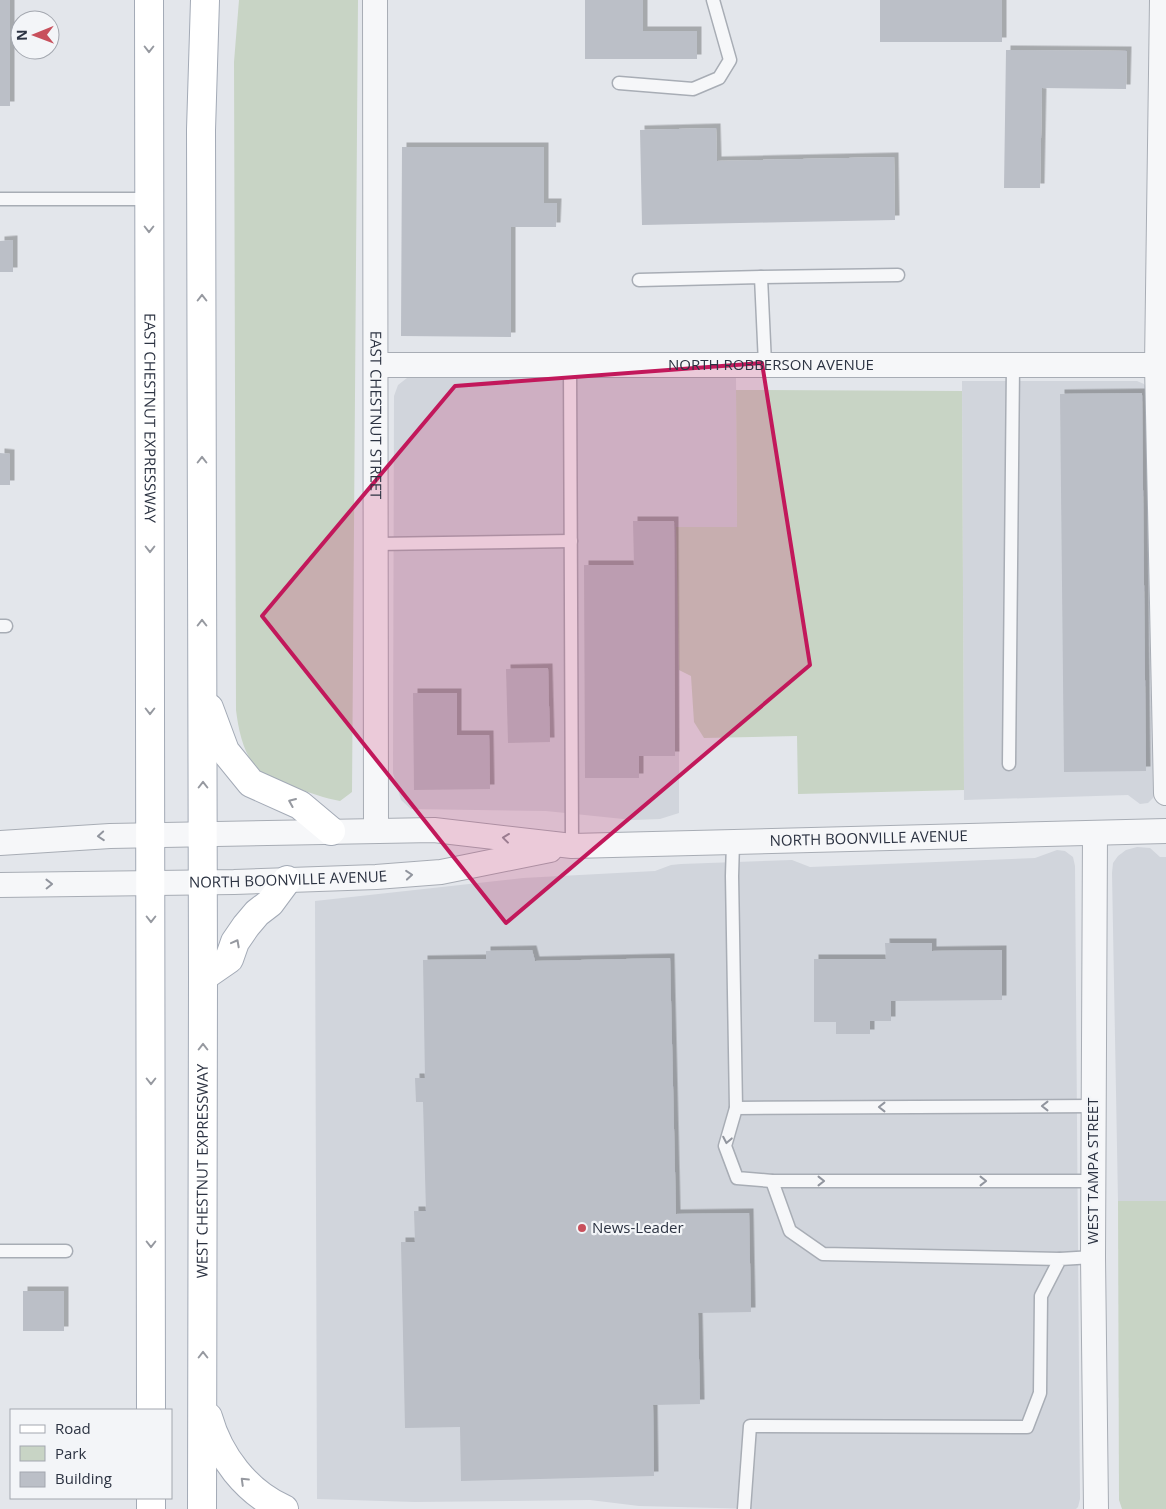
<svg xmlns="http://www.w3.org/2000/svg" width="1166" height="1509" viewBox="0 0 1166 1509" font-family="'Open Sans',sans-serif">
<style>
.built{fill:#d1d5dc}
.green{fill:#c8d4c5}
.building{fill:#bbbfc7;filter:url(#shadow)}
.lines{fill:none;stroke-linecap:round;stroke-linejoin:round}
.service-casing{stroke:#a8adb5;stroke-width:15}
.minor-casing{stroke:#a8adb5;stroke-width:26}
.primary-casing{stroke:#a3aab6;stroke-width:30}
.service{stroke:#f6f7f9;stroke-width:12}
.minor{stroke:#f6f7f9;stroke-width:24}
.primary{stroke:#fff;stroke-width:28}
.oneway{stroke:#9699a0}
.oneway2{stroke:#91959e}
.marked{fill:#c2185b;fill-opacity:0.2;stroke:#c2185b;stroke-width:4;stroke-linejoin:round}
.poi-dot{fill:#c8505c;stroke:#f3f5f8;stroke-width:2}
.labels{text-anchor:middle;stroke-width:4.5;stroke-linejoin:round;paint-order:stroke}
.street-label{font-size:15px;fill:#2c3342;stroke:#f3f5f8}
.poi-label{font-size:15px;fill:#2c3342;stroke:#f3f5f8;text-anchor:start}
</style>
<defs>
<filter id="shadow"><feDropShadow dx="4.5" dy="-4.5" stdDeviation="0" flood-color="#0004"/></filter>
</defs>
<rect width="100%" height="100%" fill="#e3e6eb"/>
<g class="built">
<polygon points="425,375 736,378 737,527 676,527 679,670 679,813 660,819 633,820 546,811 411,809 401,800 393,773 394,396 398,385 407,378"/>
<polygon points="962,381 1137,381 1144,384 1147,389 1156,790 1153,798 1148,803 1140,804 1128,795 964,800"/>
<polygon points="1137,847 1150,848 1160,857 1166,857 1166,1201 1118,1201 1112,873 1113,863 1118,856 1126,850"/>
<polygon points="1057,850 1065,851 1073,857 1075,866 1080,1499 1078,1507 1076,1509 757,1509 639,1506 590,1500 415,1502 317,1499 315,901 523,878 655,871 671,865 681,864 792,860 810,867 1035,858"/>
</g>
<g class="green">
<path d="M239,0H358L352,792L340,801C324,798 311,793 296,788C288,785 278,784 270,779C246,766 239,735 236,710L234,62Z"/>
<polygon points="736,390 962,391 964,790 798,794 797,736 704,738 694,722 691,676 679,670 676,527 737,527"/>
<polygon points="1118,1201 1166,1201 1166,1509 1122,1509 1119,1500"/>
</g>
<g class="building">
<rect x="0" y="0" width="10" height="106"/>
<polygon points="585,0 643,0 643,31 697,31 697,59 585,59"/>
<rect x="880" y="0" width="122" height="42"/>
<polygon points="1006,50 1127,51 1126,89 1042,88 1040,188 1004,188"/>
<polygon points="716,128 717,161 894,157 895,220 642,225 640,130"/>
<polygon points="402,147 544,147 544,203 557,203 556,227 511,227 511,337 401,336"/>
<polygon points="13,240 13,272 0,272 0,241"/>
<polygon points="1142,393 1146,771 1064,772 1060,394"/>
<polygon points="0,453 10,454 10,485 0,485"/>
<polygon points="633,521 674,521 675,756 639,756 639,778 585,778 584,565 634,565"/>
<polygon points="548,668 550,742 508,743 506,669"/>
<polygon points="413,693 457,693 457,735 489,735 490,789 414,790"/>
<polygon points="885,943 932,943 932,951 1002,950 1002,1000 891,1001 891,1021 870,1021 870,1034 836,1034 836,1022 814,1022 814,959 886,959"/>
<polygon points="532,950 535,961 670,958 676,1214 749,1213 751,1312 698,1313 700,1404 653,1405 654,1476 461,1481 460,1427 405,1428 401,1242 415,1242 414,1211 426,1211 423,1102 416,1102 415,1078 425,1078 423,960 486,959 486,951"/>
<rect x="23" y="1291" width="41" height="40"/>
</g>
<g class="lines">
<defs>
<g id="service">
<polyline points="619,83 693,89 719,78 730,60 713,0"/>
<polyline points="0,199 148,199"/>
<polyline points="761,277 898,275"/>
<polyline points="639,280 761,277 765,364"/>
<polyline points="570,365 572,846"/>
<polyline points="376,544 571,541"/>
<polyline points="0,626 6,626"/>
<polyline points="1009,764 1013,365"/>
<polyline points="733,842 732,876 736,1108"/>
<polyline points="772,1181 790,1231 823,1254 1060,1259"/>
<polyline points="1093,1181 772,1181 737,1178 725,1146 736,1108 1094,1106"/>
<polyline points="0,1251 66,1251"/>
<polyline points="744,1509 750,1426 1027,1427 1040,1393 1041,1296 1060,1259 1093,1257"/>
</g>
<g id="minor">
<path id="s1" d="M375,0L376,831"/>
<polyline points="1162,0 1157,365 1166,793"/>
<path id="s2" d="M376,365H1166"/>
<polyline points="1095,833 1093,1257 1096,1509"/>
<path id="s3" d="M0,843L110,836L434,830L572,846L1166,831"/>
<path id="s4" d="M0,885L234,882L376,877L441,872L550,850"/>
</g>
<g id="primary">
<path id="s5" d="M149,0L151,1410"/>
<polyline points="209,708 225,751 251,783 300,805 331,831"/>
<polyline points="203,977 229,959 235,942 246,926 257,913 270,903 287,880"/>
<path d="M208,1417C219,1456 246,1492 284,1509"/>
<polyline points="151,1498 151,1509"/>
<path id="s6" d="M202,1509L203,977L201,130L205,0"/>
</g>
</defs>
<use href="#service" class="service-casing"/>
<use href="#minor" class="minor-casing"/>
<use href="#primary" class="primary-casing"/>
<use href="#service" class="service"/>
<use href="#minor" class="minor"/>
<use href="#primary" class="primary"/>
</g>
<defs><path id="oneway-chevron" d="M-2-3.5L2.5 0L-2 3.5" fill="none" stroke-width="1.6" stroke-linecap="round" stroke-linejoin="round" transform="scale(1.25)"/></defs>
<g class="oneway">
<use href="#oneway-chevron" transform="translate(149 49) rotate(90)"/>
<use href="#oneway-chevron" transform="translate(149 229) rotate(90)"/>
<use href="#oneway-chevron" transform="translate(202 298) rotate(-90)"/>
<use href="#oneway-chevron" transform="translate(202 460) rotate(-90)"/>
<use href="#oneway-chevron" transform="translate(150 549) rotate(90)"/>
<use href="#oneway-chevron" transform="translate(202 623) rotate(-90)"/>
<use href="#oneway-chevron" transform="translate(150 711) rotate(90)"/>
<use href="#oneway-chevron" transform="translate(203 785) rotate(-90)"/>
<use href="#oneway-chevron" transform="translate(292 802) rotate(-157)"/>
<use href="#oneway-chevron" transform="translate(151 919) rotate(90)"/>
<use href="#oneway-chevron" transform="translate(236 943) rotate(-62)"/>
<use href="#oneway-chevron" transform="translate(203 1047) rotate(-90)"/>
<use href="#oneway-chevron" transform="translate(151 1081) rotate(90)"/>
<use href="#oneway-chevron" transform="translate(151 1244) rotate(90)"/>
<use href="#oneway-chevron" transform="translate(203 1355) rotate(-90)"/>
<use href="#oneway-chevron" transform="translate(244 1481) rotate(-136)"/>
</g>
<g class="oneway2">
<use href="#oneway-chevron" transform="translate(101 836) rotate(176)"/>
<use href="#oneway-chevron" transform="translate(506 838) rotate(-173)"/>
<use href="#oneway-chevron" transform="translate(409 875) rotate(-5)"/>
<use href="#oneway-chevron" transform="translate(49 884) rotate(-1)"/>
<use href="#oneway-chevron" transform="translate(1045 1106) rotate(180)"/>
<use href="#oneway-chevron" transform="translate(882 1107) rotate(180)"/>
<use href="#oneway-chevron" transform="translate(727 1140) rotate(101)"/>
<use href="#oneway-chevron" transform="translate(821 1181)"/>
<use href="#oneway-chevron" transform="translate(983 1181)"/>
</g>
<path class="marked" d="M762,363L810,665L506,923L262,616L455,386Z"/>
<circle class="poi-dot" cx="582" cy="1228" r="5"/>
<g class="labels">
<g class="street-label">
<text dy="5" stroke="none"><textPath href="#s2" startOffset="395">NORTH ROBBERSON AVENUE</textPath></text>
<text dy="5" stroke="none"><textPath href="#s1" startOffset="415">EAST CHESTNUT STREET</textPath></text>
<text dy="5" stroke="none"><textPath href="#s5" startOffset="418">EAST CHESTNUT EXPRESSWAY</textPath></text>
<text dy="5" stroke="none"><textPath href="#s3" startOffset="870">NORTH BOONVILLE AVENUE</textPath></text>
<text dy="5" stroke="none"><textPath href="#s4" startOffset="288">NORTH BOONVILLE AVENUE</textPath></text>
<text dy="5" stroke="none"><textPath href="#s6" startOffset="338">WEST CHESTNUT EXPRESSWAY</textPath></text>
<text transform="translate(1093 1171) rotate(-90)" y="5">WEST TAMPA STREET</text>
</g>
<g class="poi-label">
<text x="592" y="1233">News-Leader</text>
</g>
</g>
<rect x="10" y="1409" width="162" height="90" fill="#f3f5f8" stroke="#a3a7af"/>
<rect x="20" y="1425" width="25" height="8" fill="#ffffff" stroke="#a3a7af"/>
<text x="55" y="1434" font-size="15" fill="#2c3342">Road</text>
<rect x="20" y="1446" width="25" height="15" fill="#c8d4c5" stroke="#a3a7af"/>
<text x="55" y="1459" font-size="15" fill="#2c3342">Park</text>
<rect x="20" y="1472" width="25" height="15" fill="#bbbfc7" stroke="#a3a7af"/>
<text x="55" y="1484" font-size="15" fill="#2c3342">Building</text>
<g transform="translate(35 35) rotate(269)"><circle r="24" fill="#f3f5f8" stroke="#a3a7af"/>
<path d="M0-4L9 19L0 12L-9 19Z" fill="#c8505c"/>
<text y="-8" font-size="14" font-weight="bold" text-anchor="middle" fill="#2c3342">N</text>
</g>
</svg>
